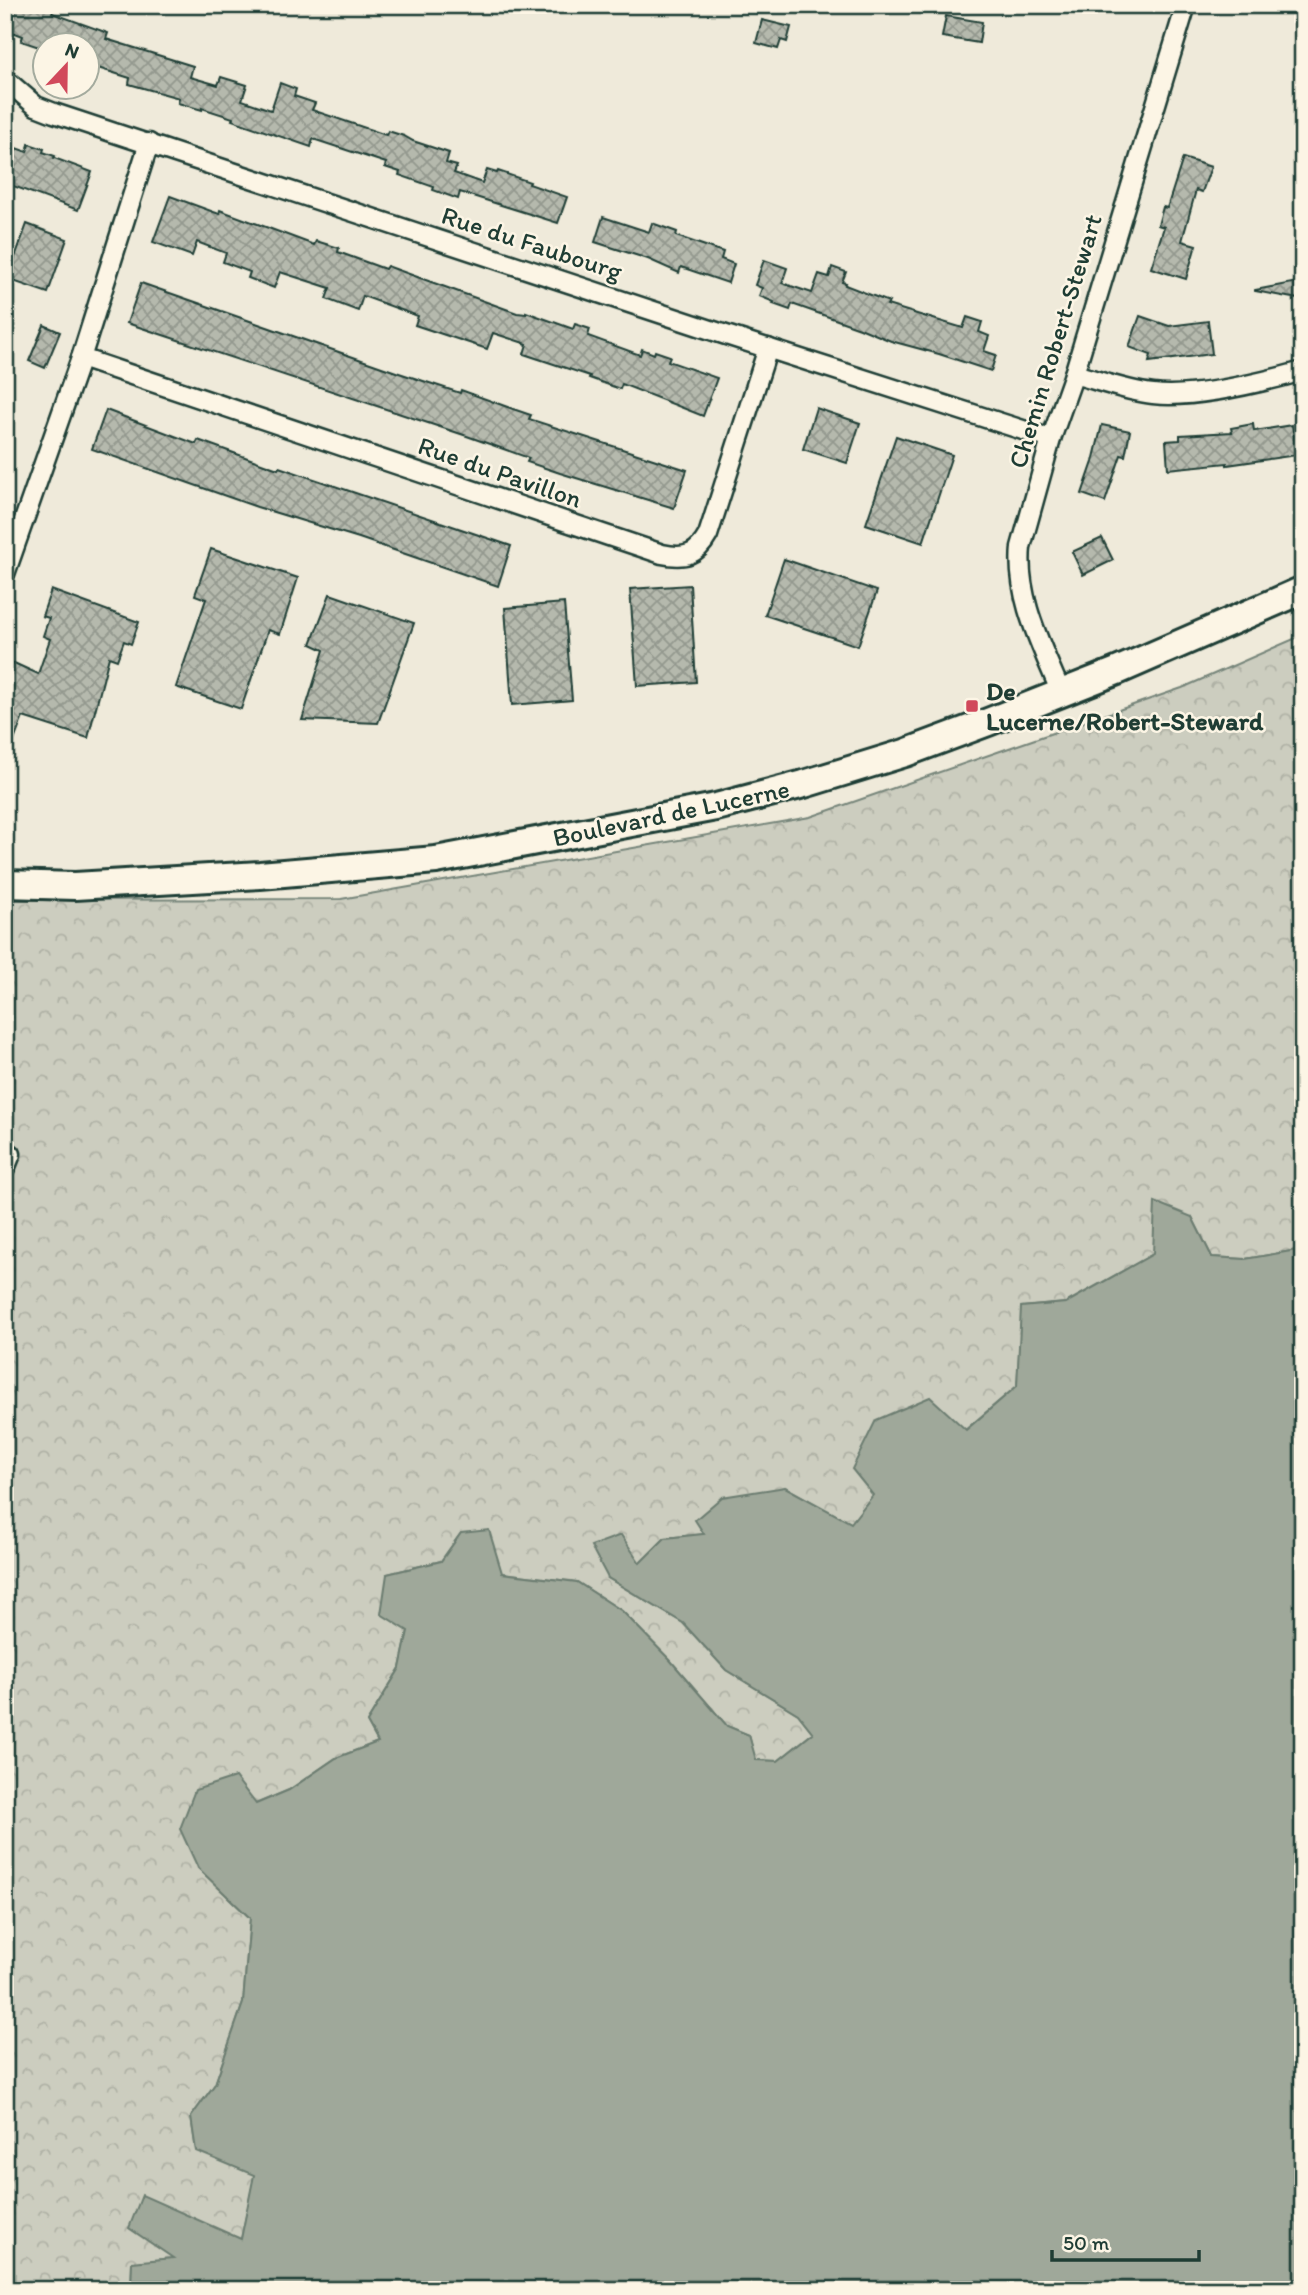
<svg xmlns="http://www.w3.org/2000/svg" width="1308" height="2295" viewBox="0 0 1308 2295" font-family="Itim,sans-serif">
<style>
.forest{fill:url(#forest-crowns);stroke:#76857a;stroke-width:2}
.water{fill:#9fa89a;stroke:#6c7d71;stroke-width:2}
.building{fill:url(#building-cross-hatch);stroke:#1f3d34;stroke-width:2}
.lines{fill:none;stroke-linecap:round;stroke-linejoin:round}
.minor-casing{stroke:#1f3d34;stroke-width:23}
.secondary-casing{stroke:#1f3d34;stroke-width:32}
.minor{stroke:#fcf5e5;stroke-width:18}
.secondary{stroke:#fcf5e5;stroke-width:26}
.poi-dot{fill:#d1495b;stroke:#fcf5e5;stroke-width:2.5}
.labels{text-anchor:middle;stroke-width:5;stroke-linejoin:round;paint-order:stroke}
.street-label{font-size:26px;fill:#1f3d34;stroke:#fcf5e5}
.poi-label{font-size:26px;font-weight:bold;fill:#1f3d34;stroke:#fcf5e5;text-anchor:start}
</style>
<defs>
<pattern id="forest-crowns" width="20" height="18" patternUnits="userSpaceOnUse" patternTransform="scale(1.75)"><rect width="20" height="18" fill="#cccdbf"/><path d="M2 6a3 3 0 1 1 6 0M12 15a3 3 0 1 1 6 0" fill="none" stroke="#afb1a5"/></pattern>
<pattern id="building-cross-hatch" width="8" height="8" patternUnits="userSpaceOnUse" patternTransform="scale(1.75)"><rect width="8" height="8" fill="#b5b9ad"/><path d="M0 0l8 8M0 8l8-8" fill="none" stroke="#93988e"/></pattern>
</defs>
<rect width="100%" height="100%" fill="#efeada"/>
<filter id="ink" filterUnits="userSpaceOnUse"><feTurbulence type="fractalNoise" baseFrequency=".0143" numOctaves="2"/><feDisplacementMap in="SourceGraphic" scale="14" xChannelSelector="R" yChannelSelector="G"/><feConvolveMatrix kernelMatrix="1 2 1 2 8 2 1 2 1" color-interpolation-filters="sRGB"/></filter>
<g filter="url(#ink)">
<polygon class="forest" points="1303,635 1303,1249 1245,1259 1212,1257 1192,1217 1153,1254 1065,1303 1022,1307 1017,1386 965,1430 873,1495 851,1524 785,1487 704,1534 665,1538 640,1563 608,1578 683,1623 726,1670 798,1714 813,1733 778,1761 755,1760 749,1735 727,1726 670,1660 622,1611 577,1582 502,1573 461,1533 441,1561 387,1574 408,1631 400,1668 367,1722 378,1742 336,1758 289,1790 255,1804 198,1868 250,1918 243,2003 215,2084 191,2117 196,2150 255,2174 241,2239 174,2258 132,2263 131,2290 5,2290 5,1182 14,1148 5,1145 5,900 341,899 810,817 1182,688"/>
<polygon class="water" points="1155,1202 1192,1217 1212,1257 1245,1259 1303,1249 1303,2290 131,2290 132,2262 173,2258 129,2228 142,2195 241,2239 254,2175 196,2151 191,2117 215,2084 243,2003 250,1918 198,1868 180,1829 195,1790 235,1777 256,1804 289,1790 336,1758 378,1742 367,1722 400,1668 408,1631 381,1614 387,1574 441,1561 461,1533 489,1530 502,1573 577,1582 622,1611 670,1660 727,1726 749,1735 756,1760 778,1761 813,1733 798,1714 726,1670 683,1623 608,1578 591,1546 621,1535 640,1563 665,1538 704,1534 695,1520 722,1497 785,1487 851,1523 873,1495 852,1469 876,1420 930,1397 966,1430 1017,1386 1021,1307 1066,1303 1153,1254"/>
<g class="building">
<polygon points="16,5 55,5 52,13 108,33 106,39 193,66 190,77 218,85 221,77 247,85 242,100 271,110 280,83 296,89 294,96 315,103 312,110 386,135 388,131 404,136 413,141 449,153 446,163 457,166 454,173 482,183 487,170 497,173 498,171 530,182 529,184 567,197 558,223 460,192 458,199 433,190 434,187 399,175 400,172 385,167 386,163 313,139 311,147 232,120 233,118 202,108 202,110 178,103 179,98 129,84 130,78 88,65 88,46 46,46 45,49 21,41 23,36 7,30"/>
<polygon points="946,16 982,22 979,43 942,37"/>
<polygon points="762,20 791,27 787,42 781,40 778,49 756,43"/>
<polygon points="29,144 44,149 43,152 55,156 54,158 92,172 78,210 5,183 16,148 27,152"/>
<polygon points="1183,158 1211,167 1202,192 1196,190 1182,241 1196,245 1186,279 1151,268 1164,227 1158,225 1163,207 1167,208"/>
<polygon points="170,196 219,214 220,210 314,245 316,241 339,248 338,252 385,269 387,266 517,313 526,314 526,312 573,329 575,324 590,329 588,336 640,355 642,349 654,354 655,351 670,356 668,361 717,378 703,416 622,384 620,389 589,378 590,376 524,354 527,344 493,333 487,349 415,325 418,316 363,296 358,311 326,299 330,288 280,272 274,288 248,278 250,272 223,262 226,253 197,242 192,256 153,242"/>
<polygon points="603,217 649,232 652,223 677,232 676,236 723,252 721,259 734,264 728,283 681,267 679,273 648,259 595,242"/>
<polygon points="27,224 67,239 48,293 7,279"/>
<polygon points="764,260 787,268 782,283 812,293 819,274 829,277 832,267 846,272 842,282 846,283 845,285 889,302 887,305 963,328 967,317 982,322 979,332 989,336 984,351 996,355 991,371 939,354 891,341 860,328 792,304 790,310 773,304 774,302 759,296 762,288 755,285"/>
<polygon points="1303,281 1303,300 1255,291 1255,290"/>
<polygon points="141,283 399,373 460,393 461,390 513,409 531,415 529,419 687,470 674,508 560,473 527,462 529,458 464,435 127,323"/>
<polygon points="1140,316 1169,326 1208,321 1212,354 1149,362 1151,355 1129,347"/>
<polygon points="44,325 60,332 45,368 29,361"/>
<polygon points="816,408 860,423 847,463 803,449"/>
<polygon points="106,410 196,444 198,440 278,469 279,467 511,546 498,586 359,538 257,507 92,449"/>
<polygon points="1253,424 1254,431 1292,425 1297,455 1227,465 1227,463 1168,469 1166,441 1180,440 1180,435 1232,432 1231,428"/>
<polygon points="1102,425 1130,431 1125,456 1121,455 1105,502 1082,494 1093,462"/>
<polygon points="896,436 952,455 923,543 866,524"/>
<polygon points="1102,538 1113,560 1083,575 1072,552"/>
<polygon points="211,549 298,578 280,634 268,630 241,709 176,687 206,599 195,595"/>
<polygon points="784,559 877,591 858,646 765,615"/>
<polygon points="690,585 696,682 637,686 630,589"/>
<polygon points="51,590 139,622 131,644 124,641 117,660 109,657 88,738 23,717 7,759 5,759 5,669 14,663 38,674 50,639 43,636 49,618 42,616"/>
<polygon points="330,594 414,623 378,723 302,720 324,650 311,644"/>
<polygon points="564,603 572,700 512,705 505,608"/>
</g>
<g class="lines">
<defs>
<g id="minor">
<polyline points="5,79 36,106 54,113 723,334 1051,439"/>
<path d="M81,358L662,554C685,559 697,555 708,535L768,348"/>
<path d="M1074,374C1100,381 1126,391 1153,394C1193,399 1263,382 1303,371"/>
<polyline points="5,574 81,358 149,143"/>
<path d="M1061,693C1042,646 1016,599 1021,547L1051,439L1074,374L1186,5"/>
<polyline points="5,1169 11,1154"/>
</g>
<polyline id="secondary" points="5,884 75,886 260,875 436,860 716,807 804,784 905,753 988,722 1117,671 1303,590"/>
</defs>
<use href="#minor" class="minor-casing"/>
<use href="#secondary" class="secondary-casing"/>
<use href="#minor" class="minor"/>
<use href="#secondary" class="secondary"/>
</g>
</g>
<rect class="poi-dot" x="965" y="699" width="14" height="14" rx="3.5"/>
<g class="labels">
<g class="street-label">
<text transform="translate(532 243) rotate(18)" y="9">Rue du Faubourg</text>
<text transform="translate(1055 341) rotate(-73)" y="9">Chemin Robert-Stewart</text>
<text transform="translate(500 472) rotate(19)" y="9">Rue du Pavillon</text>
<text transform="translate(671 813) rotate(-12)" y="9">Boulevard de Lucerne</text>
</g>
<g class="poi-label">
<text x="986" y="700">De<tspan x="986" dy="30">Lucerne/Robert-Steward</tspan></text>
</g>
</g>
<rect width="1308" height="2295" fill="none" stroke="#fcf5e5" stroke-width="28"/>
<rect x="14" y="14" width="1280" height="2267" fill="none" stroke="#1f3d34" stroke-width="2.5" filter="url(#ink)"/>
<g transform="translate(66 66) rotate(22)"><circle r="33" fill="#fcf5e5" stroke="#a4ab9e" stroke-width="2"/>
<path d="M0-5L12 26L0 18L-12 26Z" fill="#d1495b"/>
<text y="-10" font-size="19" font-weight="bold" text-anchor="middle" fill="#1f3d34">N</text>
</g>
<path d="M1052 2250v10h147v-10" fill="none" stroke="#1f3d34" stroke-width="3.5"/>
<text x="1063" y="2250" font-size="21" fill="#1f3d34" stroke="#fcf5e5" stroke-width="5" paint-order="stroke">50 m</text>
</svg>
